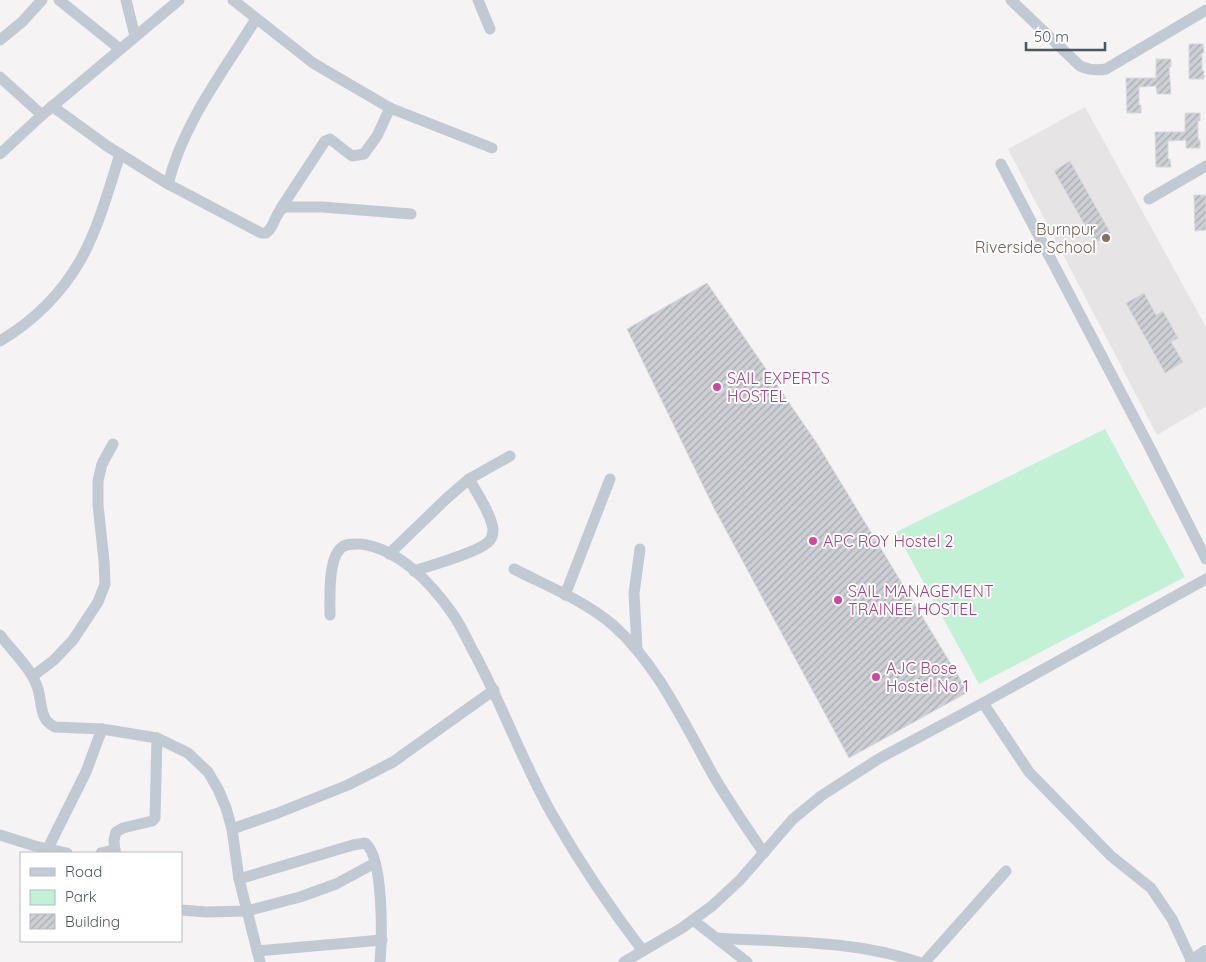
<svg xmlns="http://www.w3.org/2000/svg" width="1206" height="962" viewBox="0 0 1206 962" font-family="Quicksand,sans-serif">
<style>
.education{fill:#e6e4e5}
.green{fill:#c3f1d5}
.building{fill:url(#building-hatch);stroke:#d7d9de}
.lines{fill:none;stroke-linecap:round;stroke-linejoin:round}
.street{stroke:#c1cad2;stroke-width:11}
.secondary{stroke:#c1cbd6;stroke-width:16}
.education-dot{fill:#8d6e63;stroke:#fff;stroke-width:2}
.hotel-dot{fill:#d1479c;stroke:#fff;stroke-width:2}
.labels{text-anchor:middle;stroke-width:4;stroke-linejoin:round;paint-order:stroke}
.education-label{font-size:16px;fill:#785e54;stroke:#fff;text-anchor:end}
.hotel-label{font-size:16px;fill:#b23c85;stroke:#fff;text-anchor:start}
</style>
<defs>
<pattern id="building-hatch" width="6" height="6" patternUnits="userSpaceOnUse" patternTransform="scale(1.25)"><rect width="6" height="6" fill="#cdcfd5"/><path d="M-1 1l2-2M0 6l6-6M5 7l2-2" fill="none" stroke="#a8abb0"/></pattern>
</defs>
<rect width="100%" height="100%" fill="#f5f3f3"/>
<polygon class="education" points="1085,107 1206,327 1206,406 1157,435 1008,149"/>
<polygon class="green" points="1105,429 1185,577 979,684 896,532"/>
<g class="building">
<polygon points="1189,44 1203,44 1204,53 1202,53 1202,71 1204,71 1204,79 1189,79"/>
<polygon points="1156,59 1171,59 1171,67 1169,67 1171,94 1157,94 1156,86 1139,87 1139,105 1141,105 1141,113 1127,113 1126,78 1156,78"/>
<polygon points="1185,113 1200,113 1200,121 1198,121 1198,140 1200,140 1200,148 1186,148 1186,140 1168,141 1168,159 1170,159 1171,167 1156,167 1155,132 1185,132"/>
<polygon points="1070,161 1111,234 1095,243 1054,171"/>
<polygon points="1194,195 1206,195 1206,230 1195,231"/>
<polygon points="707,283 818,445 968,692 849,758 714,508 627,329"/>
<polygon points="1144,293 1156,315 1163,311 1178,338 1171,342 1183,362 1165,373 1126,303"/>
</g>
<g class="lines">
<g class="street">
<polyline points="59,0 120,49"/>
<polyline points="126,0 135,36"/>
<polyline points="233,0 313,63 390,108 492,148"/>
<polyline points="478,0 490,29"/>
<path d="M1011,0L1080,66C1089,70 1096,71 1106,69L1206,10"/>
<polyline points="0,40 22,22 42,0"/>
<polyline points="0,77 42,115"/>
<path d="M52,106L107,146L168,184L261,233H266C276,226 274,212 285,207H322L411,214"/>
<polyline points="0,154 42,115 179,0"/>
<polyline points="1001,164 1150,448 1206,559"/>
<path d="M168,184C183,123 223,72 256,19"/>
<polyline points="1149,199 1206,166"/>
<polyline points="281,208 325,141 330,139 352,156 364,154 377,136 390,108"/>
<path d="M0,341C32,322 61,294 80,261C98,229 109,189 120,154"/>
<polyline points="389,554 447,498 469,479 510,456"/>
<path d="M514,569C547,586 585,601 613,625C657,664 684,723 712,773C728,801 746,827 764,853"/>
<path d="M414,571C429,566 483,551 490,540C492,538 493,532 493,529C491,514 477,493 469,479"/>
<polyline points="565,595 610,479"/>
<path d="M330,615C330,599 328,561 340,549C345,543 354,544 361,544C399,549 431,583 452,613C460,624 466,637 472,649C502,703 522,762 553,816C580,863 610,908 643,951"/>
<path d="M0,635C12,651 30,667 37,686C43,702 38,719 55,727L102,729L157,738L188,753L208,772L218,789L226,808L232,829L239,879L260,962"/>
<polyline points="637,648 634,593 640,549"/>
<polyline points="33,676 54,660 73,640 98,602 105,584 104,561 98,505 98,481 102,464 113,444"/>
<polyline points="983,703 1029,772 1111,856 1151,888 1172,919 1192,962"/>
<polyline points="232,829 278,813 348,785 393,762 494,690"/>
<polyline points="0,835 35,846 67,853"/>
<polyline points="47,850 86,772 102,729"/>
<polyline points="101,853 115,850"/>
<polyline points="115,853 114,840 116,832 123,828 152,821 155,818 157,738"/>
<path d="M239,879L353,845L365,843C384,857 382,939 380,962"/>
<polyline points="181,910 206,912 247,911 300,897 336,884 375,863"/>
<polyline points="693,920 747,962"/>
<path d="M716,938C783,942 854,940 918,962"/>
<polyline points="257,951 382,940"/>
<polyline points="624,962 682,928 712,906 740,880 793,819 821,796 880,758 983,703 1206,579"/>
<polyline points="925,962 1006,871"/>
</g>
<polyline class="secondary" points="1193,962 1206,953"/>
</g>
<circle class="education-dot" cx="1106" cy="238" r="5"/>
<g class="hotel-dot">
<circle cx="717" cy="387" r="5"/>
<circle cx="813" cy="541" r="5"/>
<circle cx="838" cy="600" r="5"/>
<circle cx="876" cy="677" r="5"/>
</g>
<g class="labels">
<g class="education-label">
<text x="1096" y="235">Burnpur<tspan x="1096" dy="18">Riverside School</tspan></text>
</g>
<g class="hotel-label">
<text x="727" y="384">SAIL EXPERTS<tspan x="727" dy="18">HOSTEL</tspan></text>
<text x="823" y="547">APC ROY Hostel 2</text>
<text x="848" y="597">SAIL MANAGEMENT<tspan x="848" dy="18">TRAINEE HOSTEL</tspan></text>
<text x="886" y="674">AJC Bose<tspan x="886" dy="18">Hostel No 1</tspan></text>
</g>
</g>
<rect x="20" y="852" width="162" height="90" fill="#ffffff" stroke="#b7bbc0"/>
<rect x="30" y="868" width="25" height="8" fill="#c1cbd6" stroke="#b7bbc0"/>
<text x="65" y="877" font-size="15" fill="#4a5661">Road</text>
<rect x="30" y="890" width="25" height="15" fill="#c3f1d5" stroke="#b7bbc0"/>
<text x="65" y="902" font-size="15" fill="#4a5661">Park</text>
<rect x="30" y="914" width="25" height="15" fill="url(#building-hatch)" stroke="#b7bbc0"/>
<text x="65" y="927" font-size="15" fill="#4a5661">Building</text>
<path d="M1026 42v8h79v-8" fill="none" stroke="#4a5661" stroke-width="2.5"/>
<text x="1034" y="42" font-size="15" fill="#4a5661" stroke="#ffffff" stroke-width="4" paint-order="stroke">50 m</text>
</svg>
